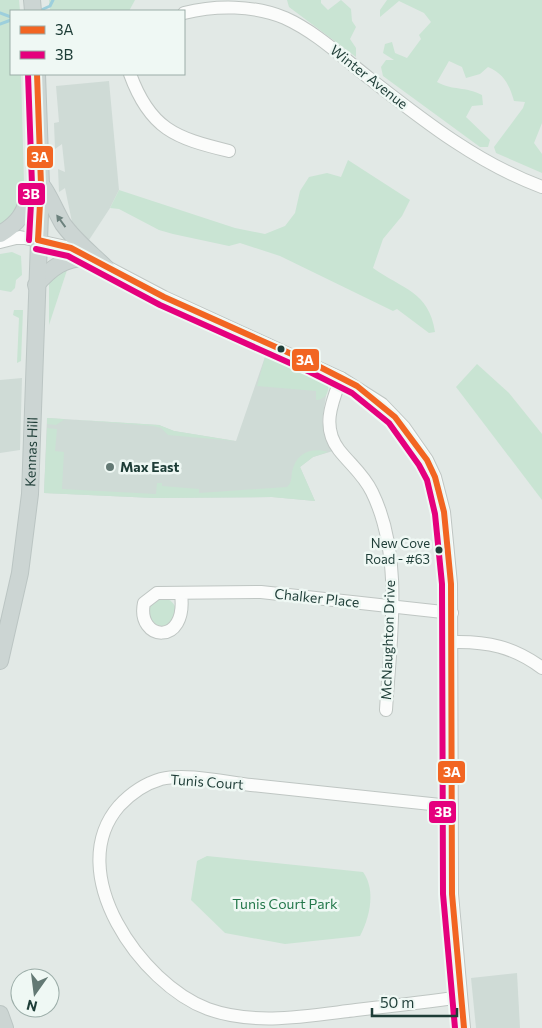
<svg xmlns="http://www.w3.org/2000/svg" width="542" height="1028" viewBox="0 0 542 1028" font-family="Commissioner,sans-serif">
<style>
.built{fill:#cfdbd6}
.green{fill:#c9e4d3}
.lines{fill:none;stroke-linecap:round;stroke-linejoin:round}
.stream{stroke:#9dcfdc;stroke-width:3}
.minor-casing{stroke:#bfc6c3;stroke-width:14}
.major-casing{stroke:#bbc5c3;stroke-width:18}
.minor{stroke:#fbfcfb;stroke-width:12}
.major{stroke:#ccd5d3;stroke-width:16}
.bus-1-casing{stroke:#eff8f4;stroke-width:10}
.bus-2-casing{stroke:#eff8f4;stroke-width:10}
.bus-1{stroke:#f26522;stroke-width:6}
.bus-2{stroke:#e5007d;stroke-width:6}
.oneway{fill:#6c817d}
.bus-dot{fill:#1e3d37;stroke:#eff8f4;stroke-width:2}
.poi-dot{fill:#637974;stroke:#eff8f4;stroke-width:2}
.labels{text-anchor:middle;stroke-width:5;stroke-linejoin:round;paint-order:stroke}
.bus-label{font-size:13px;fill:#1e3d37;stroke:#eff8f4;text-anchor:end}
.street-label{font-size:14px;fill:#1e3d37;stroke:#eff8f4}
.poi-label{font-size:14px;font-weight:bold;fill:#1e3d37;stroke:#eff8f4;text-anchor:start}
.park-label{font-size:14px;fill:#24784b;stroke:#eff8f4}
.line-badge{stroke:#eff8f4;stroke-width:2}
.badge-label{font-size:14px;text-anchor:middle;font-weight:bold;fill:#fff}
</style>
<rect width="100%" height="100%" fill="#e2e9e6"/>
<g class="built">
<polygon points="109,81 119,190 110,208 89,240 72,222 65,188 59,192 58,169 65,172 62,144 55,149 54,123 59,122 56,86"/>
<polygon points="266,354 328,383 322,421 326,438 333,451 313,457 300,467 315,501 272,497 154,498 44,493 47,418 159,425 174,431 236,441"/>
<polygon points="22,378 20,450 0,453 0,380"/>
<polygon points="517,973 520,1028 476,1028 471,978"/>
</g>
<g class="green">
<path d="M0,0H19L20,11H11V74H21L24,183C21,202 14,214 0,227Z"/>
<polygon points="49,0 135,0 129,11 50,11"/>
<polygon points="287,0 321,0 321,3 328,10 341,0 351,9 352,21 356,27 350,39 356,48 356,57 289,7"/>
<path d="M387,0H542V123L534,143L542,154V173L496,153L494,147L523,108L525,102L514,101C509,84 504,74 488,67L480,74L466,78L462,67L449,61L437,82C453,91 465,86 482,95L483,105L472,106L466,117L490,140L488,147H480L383,76L381,67L386,60H394L383,53L385,44L392,42L395,53L407,58L421,39L419,35L431,22L424,13L399,1L380,17V10Z"/>
<path d="M348,160L410,200L402,216L383,239L373,268C402,289 429,291 435,332L429,333L397,309L393,311L280,256L240,243L229,246L173,234L159,230L119,209L110,208L119,190L235,228L265,234L285,226L295,213L300,191L309,177L327,173L341,177Z"/>
<polygon points="12,252 21,256 22,275 16,280 15,288 11,292 0,290 0,254"/>
<polygon points="68,267 49,325 49,284 52,276"/>
<polygon points="14,310 23,310 21,361 17,363 19,318 13,315"/>
<path d="M266,354L328,383C330,392 325,400 316,400V391L257,386Z"/>
<polygon points="477,364 509,393 542,434 542,500 456,387"/>
<polygon points="47,418 159,425 174,431 235,441 168,435 161,428 153,426 65,419 56,425 47,424"/>
<path d="M47,428L57,429L55,451L64,452L62,489L156,494L157,483H162V486L199,489V493L287,487C292,482 291,478 292,472C296,453 311,447 328,452L313,457L300,467L315,501L272,497L154,498L44,493Z"/>
<circle cx="162" cy="612" r="14"/>
<path d="M207,856L363,872C376,890 370,917 360,936L285,944L225,933L191,900L197,861Z"/>
</g>
<g class="lines">
<g class="stream">
<polyline points="39,11 50,6 53,0"/>
<polyline points="0,13 11,17"/>
<polyline points="0,24 11,20"/>
</g>
<defs>
<g id="minor">
<path d="M184,13C216,5 254,5 285,18C316,32 342,57 369,78C423,120 477,163 542,187"/>
<path d="M130,74C150,129 175,138 229,151"/>
<polyline points="0,242 20,237 71,248 164,297 341,378 382,404 404,427 427,460 435,477 444,512 451,584 452,894 464,1028"/>
<path d="M341,378C332,402 321,427 339,450C350,464 364,475 372,492C404,557 390,641 386,710"/>
<path d="M181,594C188,647 136,641 144,603L157,593L261,592L452,613"/>
<path d="M452,642C487,641 514,647 542,668"/>
<path d="M450,806C384,799 317,792 251,785C225,782 186,773 161,779C144,784 131,793 119,806C62,872 141,984 208,1009C256,1026 307,1016 356,1010C391,1006 426,1002 461,997"/>
</g>
<g id="major">
<polyline points="32,0 33,11"/>
<path d="M43,187C46,189 58,216 63,224C75,241 92,254 107,269"/>
<path d="M0,234C17,224 25,214 29,194L41,185"/>
<path d="M36,285C51,268 65,257 88,258"/>
<path id="s1" d="M0,661L20,573L30,494L41,185L37,74"/>
<polyline points="0,1014 5,1028"/>
</g>
</defs>
<use href="#minor" class="minor-casing"/>
<use href="#major" class="major-casing"/>
<use href="#minor" class="minor"/>
<use href="#major" class="major"/>
<defs>
<g id="bus-1">
<polyline points="37,74 41,185 38,240"/>
<polyline points="38,240 71,248 164,297 314,364 357,386 395,417 427,460 435,477 444,512 451,584 452,894 464,1028"/>
</g>
<g id="bus-2">
<polyline points="28,74 32,185 29,240"/>
<polyline points="36,249 68,256 160,305 310,372 352,393 389,423 419,465 427,480 435,514 442,584 443,894 455,1028"/>
</g>
</defs>
<use href="#bus-1" class="bus-1-casing"/>
<use href="#bus-2" class="bus-2-casing"/>
<use href="#bus-1" class="bus-1"/>
<use href="#bus-2" class="bus-2"/>
</g>
<defs><path id="oneway-solid" d="M-6-.8H1V-3.2L6.5 0L1 3.2V.8H-6Z" transform="scale(1.25)"/></defs>
<use class="oneway" href="#oneway-solid" transform="translate(61 221) rotate(-126)"/>
<g class="bus-dot">
<circle cx="281" cy="349" r="4.5"/>
<circle cx="439" cy="550" r="4.5"/>
</g>
<circle class="poi-dot" cx="110" cy="467" r="5"/>
<g class="labels">
<g class="bus-label">
<text x="430" y="548">New Cove<tspan x="430" dy="16">Road - #63</tspan></text>
</g>
<g class="street-label">
<text transform="translate(369 77) rotate(38)" y="5">Winter Avenue</text>
<text dy="5" stroke="none"><textPath href="#s1" startOffset="212">Kennas Hill</textPath></text>
<text transform="translate(317 598) rotate(6)" y="5">Chalker Place</text>
<text transform="translate(388 640) rotate(-88)" y="5">McNaughton Drive</text>
<text transform="translate(207 782) rotate(4)" y="5">Tunis Court</text>
</g>
<g class="poi-label">
<text x="120" y="472">Max East</text>
</g>
<g class="park-label">
<text x="285" y="909">Tunis Court Park</text>
</g>
</g>
<g class="line-badge">
<rect x="26" y="145" width="28" height="24" rx="5" fill="#f26522"/>
<rect x="17" y="182" width="29" height="24" rx="5" fill="#e5007d"/>
<rect x="291" y="348" width="29" height="24" rx="5" fill="#f26522"/>
<rect x="437" y="760" width="29" height="24" rx="5" fill="#f26522"/>
<rect x="428" y="800" width="29" height="24" rx="5" fill="#e5007d"/>
</g>
<g class="badge-label">
<text x="40" y="162">3A</text>
<text x="31" y="199">3B</text>
<text x="305" y="365">3A</text>
<text x="452" y="777">3A</text>
<text x="443" y="817">3B</text>
</g>
<rect x="10" y="10" width="175" height="65" fill="#eff8f4" stroke="#9bada8"/>
<rect x="20" y="26" width="25" height="8" fill="#f26522" stroke="#9bada8"/>
<text x="55" y="35" font-size="15" fill="#1e3d37">3A</text>
<rect x="20" y="51" width="25" height="8" fill="#e5007d" stroke="#9bada8"/>
<text x="55" y="60" font-size="15" fill="#1e3d37">3B</text>
<g transform="translate(35 993) rotate(194)"><circle r="24" fill="#eff8f4" stroke="#9bada8"/>
<path d="M0-4L9 19L0 12L-9 19Z" fill="#637974"/>
<text y="-8" font-size="14" font-weight="bold" text-anchor="middle" fill="#1e3d37">N</text>
</g>
<path d="M372 1008v8h85v-8" fill="none" stroke="#1e3d37" stroke-width="2.5"/>
<text x="380" y="1008" font-size="15" fill="#1e3d37" stroke="#eff8f4" stroke-width="4" paint-order="stroke">50 m</text>
</svg>
